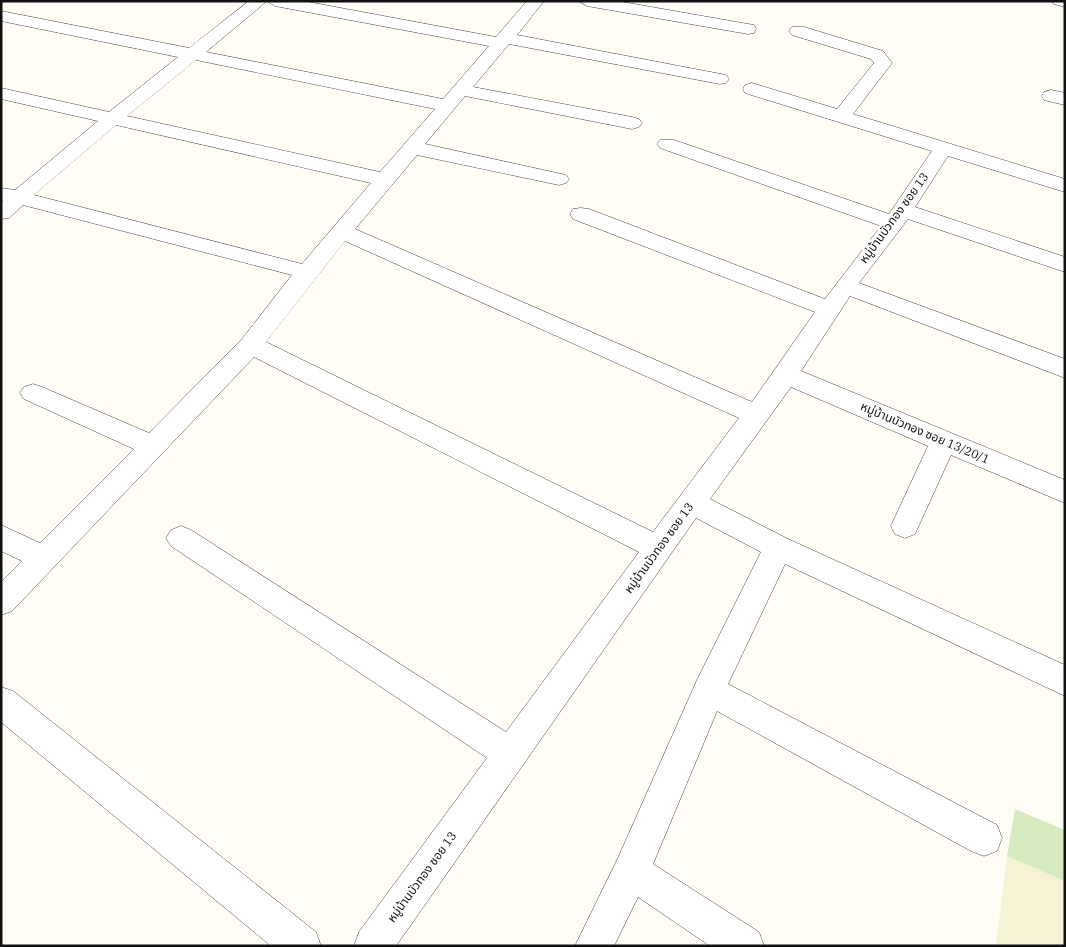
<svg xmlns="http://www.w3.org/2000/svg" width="1066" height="947" viewBox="0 0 1066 947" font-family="'IBM Plex Serif','Noto Sans Thai',serif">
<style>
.farmland{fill:#f6f3d4}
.green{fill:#d5ebbd}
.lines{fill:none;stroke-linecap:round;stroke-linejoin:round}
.minor-casing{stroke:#444;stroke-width:1}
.minor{fill:#fff;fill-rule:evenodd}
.labels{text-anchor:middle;stroke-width:5;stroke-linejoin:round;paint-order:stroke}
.street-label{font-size:12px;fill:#111;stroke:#fff}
</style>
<rect width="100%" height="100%" fill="#fffdf5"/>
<polygon class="farmland" points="1007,856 1065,881 1065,946 996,946"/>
<polygon class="green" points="1015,809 1065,830 1065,881 1007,856"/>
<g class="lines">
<defs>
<g id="minor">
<path d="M249,1H267L206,52L443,99L489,46L275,6L267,1H303L496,37L527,1H544L517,35L726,75L729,79L726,83L720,84L509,44L473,87L632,117L639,119L642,123L639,127L632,129L465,96L425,144L566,175L569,179L566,183L559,185L417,155L355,229L752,402L815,312L573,219L570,214L573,209L581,208L589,209L825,299L881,226L660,148L657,144L660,140H674L889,214L932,151L745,93L743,89L745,85L752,83L837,109L874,63L871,59L792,35L789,31L792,27H804L883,51L892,63L853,114L1065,179V192L948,156L915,207L1065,257V272L908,219L859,283L1065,359V378L850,296L801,371L1065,480V503L951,455L915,534L905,538L895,534L891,526L928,446L791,387L710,499L788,539L1065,665V696L785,564L728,684L997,825L1002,838L997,851L984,856L971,851L717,711L653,864L759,932L764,946H710L638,897L614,946H575L618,858L697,680L761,552L696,518L396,946H354L359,932L487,758L171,546L166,538L171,530L181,526L191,530L506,732L639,552L254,357L12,611L1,615V582L22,561L1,551V525L40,543L134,449L24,399L20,393L24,387L33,384L42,387L149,433L242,339L292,275L23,205L9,218L1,219V202L3,200H1V188L15,190L98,121L1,99V88L109,112L178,57L1,21V11L189,48ZM196,60L435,109L380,172L127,116ZM116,125L371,183L302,264L34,195ZM345,241L739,418L653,532L266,342Z"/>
<polygon points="579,1 617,1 748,24 754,25 756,29 754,33 748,34 587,6"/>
<polygon points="1052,1 1065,1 1065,7 1054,4"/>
<polygon points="1051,90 1065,93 1065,105 1044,100 1042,96 1044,92"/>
<polygon points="1,687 13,691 316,932 321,946 271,946 1,722"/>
</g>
</defs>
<use href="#minor" class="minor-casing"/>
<use href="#minor" class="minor"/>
</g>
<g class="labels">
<g class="street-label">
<text transform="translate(894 218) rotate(-54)" y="4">หมู่บ้านบัวทอง ซอย 13</text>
<text transform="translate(925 433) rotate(23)" y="4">หมู่บ้านบัวทอง ซอย 13/20/1</text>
<text transform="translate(659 548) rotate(-54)" y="4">หมู่บ้านบัวทอง ซอย 13</text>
<text transform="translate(422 877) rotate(-54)" y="4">หมู่บ้านบัวทอง ซอย 13</text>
</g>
</g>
<rect width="1066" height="947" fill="none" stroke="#111111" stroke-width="5"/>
</svg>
